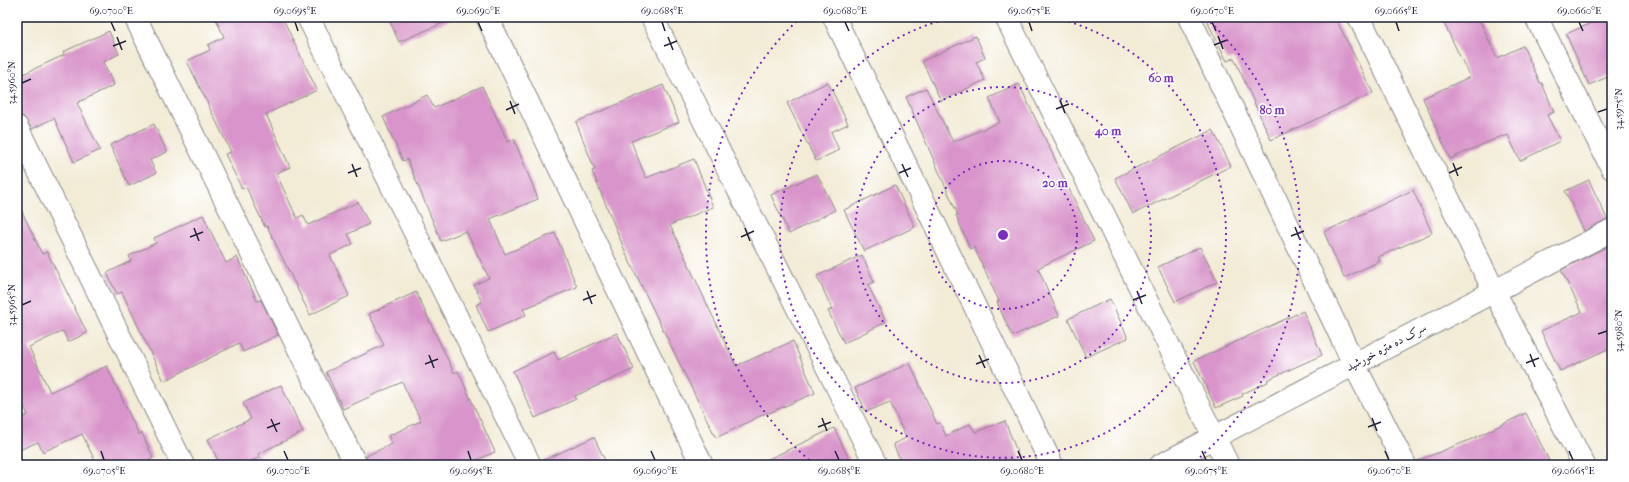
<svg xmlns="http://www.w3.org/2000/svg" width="1629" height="482" viewBox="0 0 1629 482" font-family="'IM FELL French Canon',Amiri,serif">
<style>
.building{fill:#d995cb}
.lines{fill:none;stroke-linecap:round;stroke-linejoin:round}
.minor-casing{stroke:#8a8688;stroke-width:24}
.minor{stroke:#fff;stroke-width:22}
.ticks{fill:none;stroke:#22223b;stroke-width:1.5}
.ring{fill:none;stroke:#7b2cbf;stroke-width:2;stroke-dasharray:2 4}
.labels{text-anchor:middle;stroke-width:3.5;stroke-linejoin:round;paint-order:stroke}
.street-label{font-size:12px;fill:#22223b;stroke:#fff}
.centre{fill:#7b2cbf;stroke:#fff;stroke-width:2}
.ring-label{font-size:12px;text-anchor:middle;font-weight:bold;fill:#7b2cbf;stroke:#fff;stroke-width:3.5;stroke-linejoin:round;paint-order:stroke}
.neatline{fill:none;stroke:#22223b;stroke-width:1.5}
.ticks-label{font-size:10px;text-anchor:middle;fill:#22223b}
</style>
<rect width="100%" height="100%" fill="#fff"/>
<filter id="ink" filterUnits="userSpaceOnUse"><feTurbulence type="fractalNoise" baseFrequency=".025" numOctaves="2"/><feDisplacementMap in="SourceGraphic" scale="8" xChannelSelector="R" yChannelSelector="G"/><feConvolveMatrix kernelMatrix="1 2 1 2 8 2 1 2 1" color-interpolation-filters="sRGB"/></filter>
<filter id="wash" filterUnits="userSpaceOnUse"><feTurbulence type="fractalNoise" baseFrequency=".012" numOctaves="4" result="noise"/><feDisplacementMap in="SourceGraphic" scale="16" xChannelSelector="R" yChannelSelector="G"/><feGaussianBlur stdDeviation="0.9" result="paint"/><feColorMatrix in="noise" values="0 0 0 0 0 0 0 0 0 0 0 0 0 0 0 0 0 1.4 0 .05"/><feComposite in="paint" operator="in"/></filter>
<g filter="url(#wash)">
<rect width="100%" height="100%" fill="#f2ebd5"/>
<g id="blocks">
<g class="building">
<polygon points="215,17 282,17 317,90 266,114 290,167 276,173 297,218 303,215 308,225 358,202 369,224 348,234 353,244 330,255 349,296 310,315 267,226 265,227 246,187 242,189 225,154 231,152 187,61 210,50 208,45 224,37"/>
<polygon points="388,17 457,17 399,42"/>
<polygon points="1205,17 1335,17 1373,93 1271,140 1234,58 1227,61"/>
<polygon points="1441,17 1478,17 1497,58 1523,46 1540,83 1542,83 1554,112 1547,115 1560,141 1520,161 1508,135 1503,137 1502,136 1450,159 1423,98 1470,77"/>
<polygon points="1605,17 1612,17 1612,75 1589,85 1566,34"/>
<polygon points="109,31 119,54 103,62 114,85 77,103 100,150 74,162 54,118 32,129 24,117 19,115 17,110 17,77 64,55 63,52"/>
<polygon points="976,36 985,58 976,62 985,80 941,101 922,61"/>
<polygon points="828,82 848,124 831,132 839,150 816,161 787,103"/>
<polygon points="1019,84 1094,241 1038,268 1059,316 1012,336 997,302 999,301 974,247 970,249 956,215 958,215 906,97 926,88 953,142 1000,122 989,98"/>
<polygon points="663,85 679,122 631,141 646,178 694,159 713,207 670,225 736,366 793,341 815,393 769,413 768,412 716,438 627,256 592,171 595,170 576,122"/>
<polygon points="482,86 508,142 514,139 538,199 490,219 505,254 555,233 577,287 523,309 526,315 488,332 476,305 482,302 474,285 489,278 466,231 441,241 407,159 403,161 383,117 427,95 434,108"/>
<polygon points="154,124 167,152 150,160 156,173 129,186 110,145"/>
<polygon points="1213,130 1231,166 1133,214 1115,178"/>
<polygon points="817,174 835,210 789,234 771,195"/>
<polygon points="1589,180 1607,219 1584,231 1565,191"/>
<polygon points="895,185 915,227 864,251 844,210"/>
<polygon points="1413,190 1432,233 1378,257 1380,261 1344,278 1324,232"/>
<polygon points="17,201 42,254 47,252 87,333 68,342 63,331 29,347 50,392 107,366 139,435 142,433 153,458 140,465 97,465 82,434 43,452 38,442 17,451 17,420 28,415 17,390"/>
<polygon points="203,215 226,263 237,257 257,301 261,300 278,335 243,352 239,343 164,381 122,292 117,294 107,273 131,261 129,256 156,243 154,238"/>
<polygon points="1612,244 1612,347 1560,371 1541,331 1582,312 1561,270"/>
<polygon points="1200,247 1217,282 1175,302 1158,267"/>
<polygon points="862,255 874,282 868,285 886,322 844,343 828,311 832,309 817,276"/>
<polygon points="416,292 454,373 458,371 495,452 465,465 368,465 366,456 392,444 388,436 421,421 402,382 343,409 326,372 384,345 369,314"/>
<polygon points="1110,299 1128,338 1086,357 1068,319"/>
<polygon points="1303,311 1322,355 1267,380 1268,382 1242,394 1243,396 1216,408 1194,361"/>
<polygon points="617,333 634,369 575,396 576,399 535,418 513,371 554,352 558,360"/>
<polygon points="910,363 937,424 940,423 946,436 970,424 975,432 1005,421 1022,465 902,465 893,444 906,438 890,402 866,412 855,388"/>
<polygon points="281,385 303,432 258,454 260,457 243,465 220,465 208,439 251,419 243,403"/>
<polygon points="1526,413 1551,465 1417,465 1417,461 1472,439"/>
<polygon points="834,428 852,465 756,465"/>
<polygon points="594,437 607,465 542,465 542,461"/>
</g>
</g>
</g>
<g filter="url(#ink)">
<use href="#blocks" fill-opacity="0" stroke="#8a8688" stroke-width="1"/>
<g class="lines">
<defs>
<g id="minor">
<polyline points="135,17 356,465"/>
<polyline points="308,17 530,465"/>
<polyline points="487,17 702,465"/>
<polyline points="652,17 876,465"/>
<polyline points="834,17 1052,465"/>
<polyline points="1006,17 1228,465"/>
<polyline points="1189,17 1354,364 1405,465"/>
<polyline points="1359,17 1494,291 1584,465"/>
<polyline points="1536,17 1612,168"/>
<polyline points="17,127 183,465"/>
<polyline points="1161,465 1612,230"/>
</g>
</defs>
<use href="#minor" class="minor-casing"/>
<use href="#minor" class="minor"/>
</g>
</g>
<path class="ticks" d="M111,22L115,31M295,22L298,31M478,22L482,31M662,22L665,31M845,22L849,31M1029,22L1032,31M1212,22L1216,31M1396,22L1399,31M1579,22L1583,31M1218,36L1223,49M117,37L122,50M668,37L673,50M1214,45L1227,40M113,46L126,41M664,46L677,41M22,83L31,79M1060,100L1065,113M510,101L515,114M1056,109L1069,104M506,110L519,104M1598,112L1607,109M1453,163L1458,176M352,164L357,177M902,164L908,177M348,173L361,168M899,173L911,168M1449,173L1462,167M1295,227L1300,240M194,228L199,241M745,228L750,241M1291,236L1304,231M190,237L203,232M741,237L754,231M587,291L592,304M1137,291L1142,304M583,300L596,295M1133,300L1146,295M22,305L31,301M1598,334L1607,331M1530,354L1535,367M429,355L434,368M979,355L985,368M1526,363L1539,358M425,364L438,359M976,364L989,359M822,418L827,431M1372,418L1377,431M271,419L277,432M818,427L831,422M1368,427L1381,422M267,428L280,423M101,451L104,460M284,451L288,460M468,451L471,460M651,451L655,460M835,451L839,460M1018,451L1022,460M1202,451L1206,460M1385,451L1389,460M1569,451L1573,460"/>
<g class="ring">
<circle cx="1003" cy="235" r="74"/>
<circle cx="1003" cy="235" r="148"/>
<path d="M1051 17A223 223 0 1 1 955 17"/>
<path d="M814 464A297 297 0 0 1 800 18M1206 18A297 297 0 0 1 1192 464"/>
</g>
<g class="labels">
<g class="street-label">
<text transform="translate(1386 347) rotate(-28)" y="4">سرک ده متره خورشید</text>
</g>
</g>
<circle cx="1003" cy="235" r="6" class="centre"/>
<g class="ring-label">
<text x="1161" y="82">60 m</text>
<text x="1272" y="114">80 m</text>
<text x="1108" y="135">40 m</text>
<text x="1055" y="187">20 m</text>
</g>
<rect width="1629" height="482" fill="none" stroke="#fff" stroke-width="44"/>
<rect x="22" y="22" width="1585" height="438" class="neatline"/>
<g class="ticks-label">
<text x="111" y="14">69.0700°E</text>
<text x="295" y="14">69.0695°E</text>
<text x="478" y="14">69.0690°E</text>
<text x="662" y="14">69.0685°E</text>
<text x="845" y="14">69.0680°E</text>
<text x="1029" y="14">69.0675°E</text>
<text x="1212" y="14">69.0670°E</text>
<text x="1396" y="14">69.0665°E</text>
<text x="1579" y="14">69.0660°E</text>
<text transform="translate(11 83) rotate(-90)" y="4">34.5960°N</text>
<text transform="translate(1618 109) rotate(-90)" y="4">34.5975°N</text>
<text transform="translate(11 305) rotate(-90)" y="4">34.5965°N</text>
<text transform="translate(1618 331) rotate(-90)" y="4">34.5980°N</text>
<text x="104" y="474">69.0705°E</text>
<text x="288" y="474">69.0700°E</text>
<text x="471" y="474">69.0695°E</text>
<text x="655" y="474">69.0690°E</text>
<text x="839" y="474">69.0685°E</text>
<text x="1022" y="474">69.0680°E</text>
<text x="1206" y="474">69.0675°E</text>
<text x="1389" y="474">69.0670°E</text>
<text x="1573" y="474">69.0665°E</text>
</g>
</svg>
